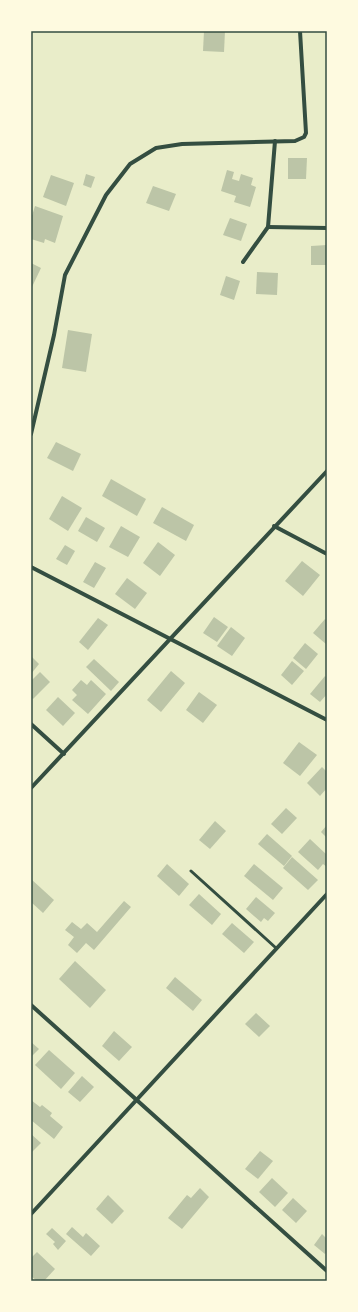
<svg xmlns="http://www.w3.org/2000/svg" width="358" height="1312" viewBox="0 0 358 1312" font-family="Helvetica,sans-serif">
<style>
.building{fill:#bcc5a7}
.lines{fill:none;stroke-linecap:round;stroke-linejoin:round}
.service{stroke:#344e41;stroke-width:3}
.minor{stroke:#344e41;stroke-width:4}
.neatline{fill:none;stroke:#344e41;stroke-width:1.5}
</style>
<rect width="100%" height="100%" fill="#e9edc9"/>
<g class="building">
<polygon points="204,31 225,31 224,52 203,51"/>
<polygon points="288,158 307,158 306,179 288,179"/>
<polygon points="227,170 234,172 232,179 239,181 241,174 253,178 251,185 256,187 250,207 234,202 236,196 221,191"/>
<polygon points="86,174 95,177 91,188 83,185"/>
<polygon points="51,175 74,183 66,206 43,197"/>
<polygon points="153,186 176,194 169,211 146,203"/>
<polygon points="35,206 63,216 55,243 45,239 44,243 31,239 31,219"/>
<polygon points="230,218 247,224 241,241 223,235"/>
<polygon points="327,245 327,265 311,265 311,246"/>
<polygon points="31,263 41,268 31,289"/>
<polygon points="257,272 278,273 277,295 256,294"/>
<polygon points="226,276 240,281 234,300 220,295"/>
<polygon points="68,330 92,334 86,372 62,368"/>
<polygon points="56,442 81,454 73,471 47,458"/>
<polygon points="111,479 146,499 137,516 102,496"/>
<polygon points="62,496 82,508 68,531 49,519"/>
<polygon points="162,507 194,525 186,541 153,523"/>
<polygon points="86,517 105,528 97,542 78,531"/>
<polygon points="121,526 140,537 128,557 109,547"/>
<polygon points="158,542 175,555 160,576 143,563"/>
<polygon points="65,545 75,551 67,565 56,559"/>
<polygon points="302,561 320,575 303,596 285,581"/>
<polygon points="95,562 106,568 94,588 83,582"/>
<polygon points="127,578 147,593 135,609 115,594"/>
<polygon points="214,617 228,627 217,642 203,633"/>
<polygon points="98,618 108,625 88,650 79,642"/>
<polygon points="325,619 327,621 326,644 313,633"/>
<polygon points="231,627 245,638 232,656 217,646"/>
<polygon points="305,643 318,654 306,669 293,658"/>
<polygon points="31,656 39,664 31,674"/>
<polygon points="94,659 119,682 111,691 86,667"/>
<polygon points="292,661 304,671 292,685 281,675"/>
<polygon points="171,671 185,683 161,712 147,700"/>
<polygon points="40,672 50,682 33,699 31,697 31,681"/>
<polygon points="325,676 327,678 327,694 320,702 310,694"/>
<polygon points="81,680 87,685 91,680 106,694 88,714 72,700 77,695 72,690"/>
<polygon points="199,692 217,705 203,723 186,710"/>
<polygon points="58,697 75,713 63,726 46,710"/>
<polygon points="299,742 317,755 300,776 283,763"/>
<polygon points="322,767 327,772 327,788 320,796 307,783"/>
<polygon points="286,808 297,818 282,834 271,824"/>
<polygon points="215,821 226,831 210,849 199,840"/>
<polygon points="327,825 327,838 321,832"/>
<polygon points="267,834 292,856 284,866 258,844"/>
<polygon points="310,839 327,855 327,867 323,864 318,870 298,852"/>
<polygon points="292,857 318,880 308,890 283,868"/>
<polygon points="167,864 189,884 179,896 157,876"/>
<polygon points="254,864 283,888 273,900 244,876"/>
<polygon points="31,879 54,900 43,913 31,902"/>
<polygon points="199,894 221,914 212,925 189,905"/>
<polygon points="256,897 275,913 268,921 264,918 261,922 246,909"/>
<polygon points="124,901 131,907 94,950 86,943 77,953 68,945 74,937 65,930 72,922 81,929 87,923 97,932"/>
<polygon points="232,923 254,942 244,953 222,934"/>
<polygon points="75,961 106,990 90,1008 59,979"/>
<polygon points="175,977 202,1000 193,1011 166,988"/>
<polygon points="256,1013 270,1026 259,1037 245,1024"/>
<polygon points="114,1031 132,1047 119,1061 102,1046"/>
<polygon points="31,1042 39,1049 31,1057"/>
<polygon points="49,1050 75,1073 61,1089 35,1065"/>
<polygon points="82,1076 94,1087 80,1102 68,1092"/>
<polygon points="31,1100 40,1107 42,1105 52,1113 50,1116 63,1127 54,1139 31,1120"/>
<polygon points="31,1134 41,1143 31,1153"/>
<polygon points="260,1151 273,1161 258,1179 245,1169"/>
<polygon points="272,1178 288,1193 275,1207 259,1192"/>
<polygon points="200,1188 209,1197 182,1229 168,1218 187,1195 191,1198"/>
<polygon points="108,1195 124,1211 112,1224 96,1209"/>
<polygon points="293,1198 307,1211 296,1223 282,1210"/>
<polygon points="72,1227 83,1237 86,1233 100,1246 91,1256 66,1234"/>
<polygon points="52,1228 66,1241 58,1250 53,1244 55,1242 46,1234"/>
<polygon points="322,1234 327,1239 327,1251 325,1254 314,1245"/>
<polygon points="37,1252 55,1269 44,1281 37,1281 31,1276 31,1258"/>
</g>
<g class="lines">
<polyline class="service" points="191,871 276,948"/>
<g class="minor">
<polyline points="268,227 327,228"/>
<polyline points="243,262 268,227 275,141"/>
<polyline points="31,434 54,335 65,275 106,195 130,164 156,148 182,144 295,141 304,137 306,133 300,31"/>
<polyline points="274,526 327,554"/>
<polyline points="31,567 327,720"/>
<polyline points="31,724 64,754"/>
<polyline points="31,788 327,471"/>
<polyline points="31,1005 327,1271"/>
<polyline points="31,1214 327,894"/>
</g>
</g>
<rect width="358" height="1312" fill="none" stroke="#fefae0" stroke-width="64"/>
<rect x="32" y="32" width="294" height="1248" class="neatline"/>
</svg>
